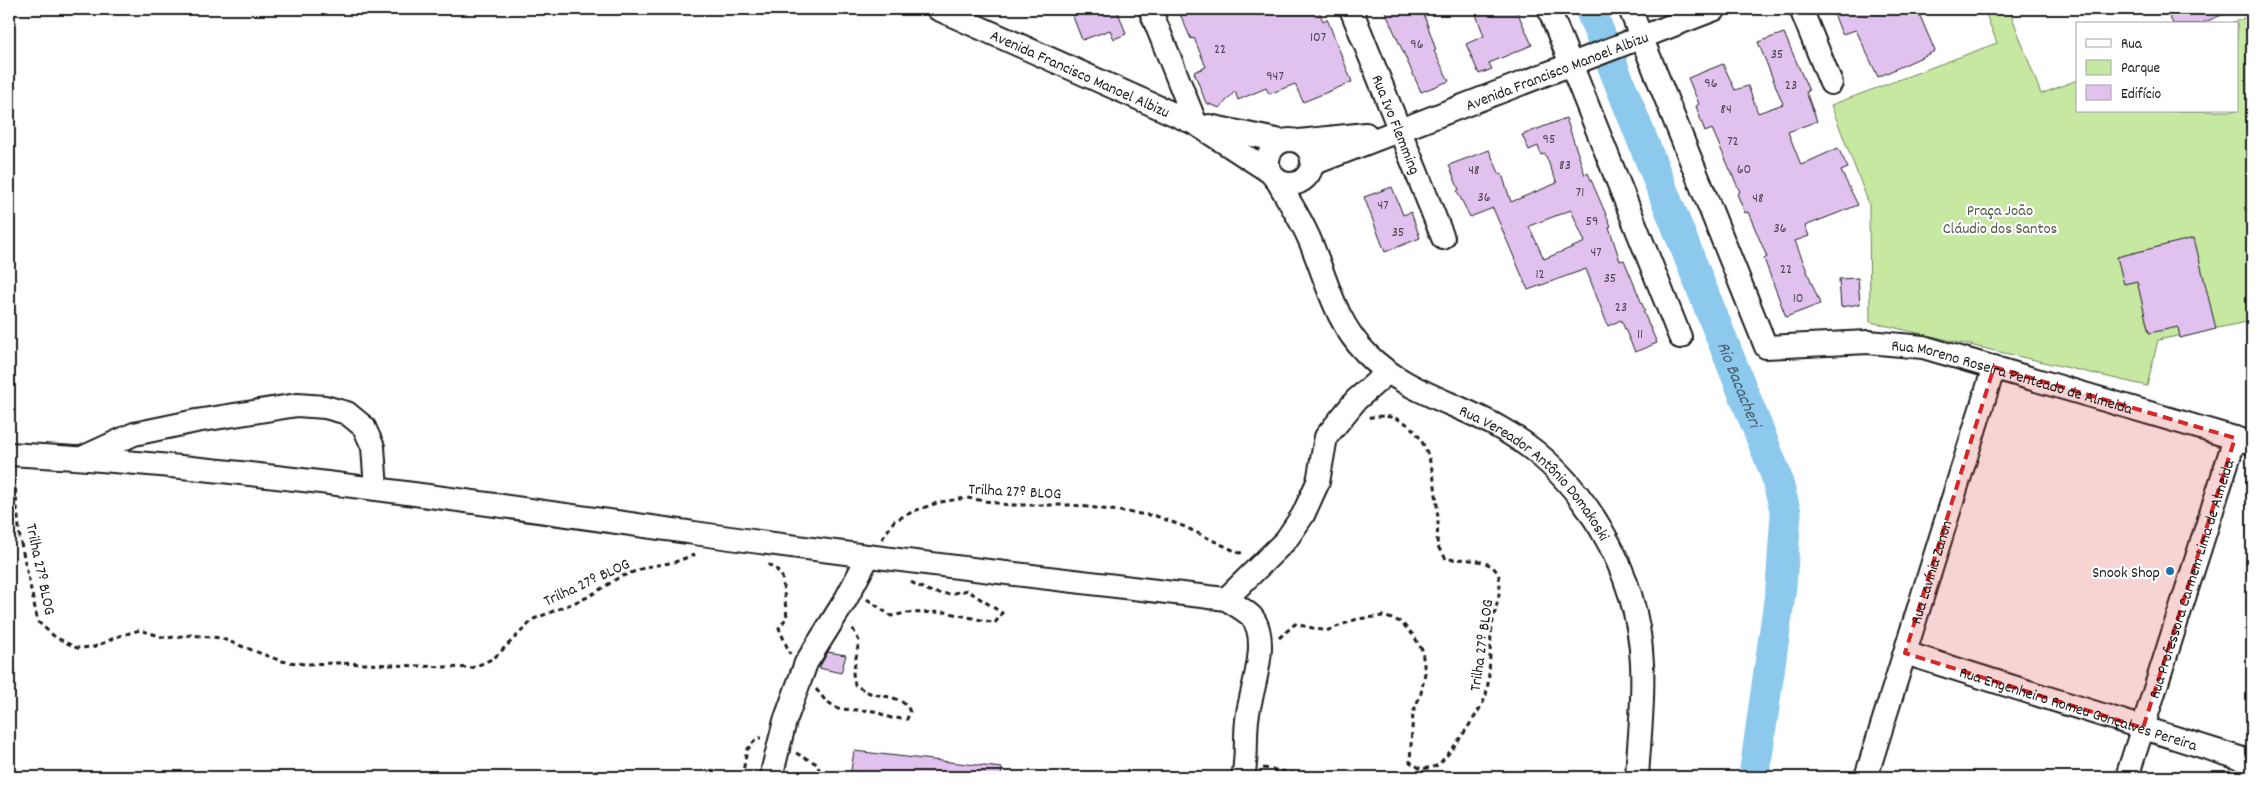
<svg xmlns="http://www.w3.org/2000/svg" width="2261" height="786" font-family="Dekko,sans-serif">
	<rect width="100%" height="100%" fill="#fff"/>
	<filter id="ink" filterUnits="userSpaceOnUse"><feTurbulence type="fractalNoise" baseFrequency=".02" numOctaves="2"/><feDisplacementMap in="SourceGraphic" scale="10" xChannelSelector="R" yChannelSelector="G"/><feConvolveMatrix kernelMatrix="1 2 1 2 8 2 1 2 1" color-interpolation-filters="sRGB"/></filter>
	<g filter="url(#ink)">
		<path fill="#c6e8a1" stroke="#71825e" d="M1984,9H2009L2041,94L2077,80V111H2237V24H2229L2252,15V321L2158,340L2147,386L1870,322L1869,204L1831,105L1997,43Z"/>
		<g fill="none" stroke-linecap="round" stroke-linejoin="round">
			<path stroke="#8dc9ed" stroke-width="31" id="s1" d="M1590,9L1775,472L1786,513L1781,587L1754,777"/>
		</g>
		<path fill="#e1c2ef" stroke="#1c1c1c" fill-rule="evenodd" d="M1070,9H1117L1126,34L1114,39L1110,30L1082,40Z
			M1195,9H1266L1268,14L1271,12L1272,15L1285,9H1318L1323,21L1327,19L1352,82L1303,102L1295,84L1269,94L1266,88L1238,100L1235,91L1220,108L1206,103L1194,72L1206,67L1194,38L1191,39L1180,14Z
			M1384,9H1422L1436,50L1434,51L1449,81L1421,92Z
			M1474,9H1516L1532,45L1489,63L1492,69L1479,74L1466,44L1484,36Z
			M1832,9H1917L1935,51L1878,77L1856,30L1842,34Z
			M2166,9H2236L2200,24H2173Z
			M1784,33L1809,91L1806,92L1817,121L1788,132L1801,165L1838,148L1848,168L1841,171L1858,205L1805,226L1809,236L1795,241L1820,304L1786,317L1764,259L1767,257L1748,212L1745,213L1737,194L1740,192L1712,129L1705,132L1696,106L1699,104L1688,78L1723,64L1735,90L1748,86L1758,113L1783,104L1758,42Z
			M1566,118L1585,175L1588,173L1611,226L1609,227L1620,261L1624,260L1645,311H1643L1657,343L1635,352L1621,320L1608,326L1586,269L1528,290L1493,208L1470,217L1457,191L1459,190L1449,165L1489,150L1500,175L1502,174L1511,202L1557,183L1545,154L1541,155L1538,146L1529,150L1522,135ZM1571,210L1585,242L1544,259L1529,226Z
			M1392,187L1403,215L1411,212L1420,238L1385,252L1364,197Z
			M2194,238L2216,329L2180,338L2178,327L2149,333L2137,281L2124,284L2117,257Z
			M1858,278L1860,304L1841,307L1839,279Z
			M828,652L846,655L841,673L819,668Z
			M854,751L1002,768L1001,777H850Z"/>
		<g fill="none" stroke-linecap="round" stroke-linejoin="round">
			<defs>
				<g id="minor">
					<path id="s2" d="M938,9L1196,124L1270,172"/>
					<path d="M1150,9L1196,124"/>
					<path id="s3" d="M1351,9L1443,238"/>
					<path d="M1549,9L1680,337"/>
					<path id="s4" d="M1630,9L1766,347L1868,342L1923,347L2252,443"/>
					<path d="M1801,9L1831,83"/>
					<path d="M1209,126L1281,141"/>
					<circle cx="1290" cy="162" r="22"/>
					<path d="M1299,141L1366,134"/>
					<path id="s5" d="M1312,164L1715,9"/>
					<path id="s6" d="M1277,180C1287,198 1299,216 1308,236C1326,276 1334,321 1366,353C1401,390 1457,403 1500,428C1583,474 1638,571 1642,664C1644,702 1639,740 1637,777"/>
					<path d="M9,454C238,466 466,501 694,533C871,558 1048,578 1226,599C1234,604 1245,610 1251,616C1271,638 1252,687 1248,713C1244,734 1248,756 1243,777"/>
					<path d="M84,457L134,434L196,421L297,405L325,407L347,413L364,427L373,447L376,489"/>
					<path d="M1226,599L1286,540L1303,515L1318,482L1326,437L1356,400L1388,372"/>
					<path id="s7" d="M1905,653L2252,762"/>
					<path d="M773,777V769L785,721L806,663L846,599L868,557"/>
					<path id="s8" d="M1866,777L1994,367"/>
					<path id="s9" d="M2127,777L2235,438"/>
				</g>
			</defs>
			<use href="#minor" stroke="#1c1c1c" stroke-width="26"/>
			<path stroke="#1c1c1c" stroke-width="3" stroke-dasharray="5 4" stroke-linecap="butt" d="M9,472L15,485L20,539L38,622L55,637L77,648L94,647L119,636L140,630L166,638L191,635L220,638L281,661L305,664L337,663L472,668L494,658L534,619L588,597L618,578L646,567L675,562L696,554
				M882,539L894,521L914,511L940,502L967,498L1009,505H1073L1156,516L1185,527L1239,553L1245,552
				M768,565L774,566L782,577L787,617L779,628L790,654
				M867,599L891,616L906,613L945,612L995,623L1002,613L967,590C942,597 933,594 911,582
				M1279,638L1295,624L1326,631L1357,619L1383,616L1401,622L1414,636L1422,650L1425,673L1421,693L1413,713L1410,762L1421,769C1426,768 1432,768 1436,766C1446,761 1484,706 1486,695C1491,672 1489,649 1492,626C1494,611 1504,587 1498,574C1490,557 1462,560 1446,559C1444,555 1439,550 1438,546C1436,540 1438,530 1438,523C1436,478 1430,404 1366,418
				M816,689L825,700L838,709L874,711L891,718L907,719L910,712C904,696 884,697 870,693C865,691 860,688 855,685L853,674L859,641L851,625
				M796,753L817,764L822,777
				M1263,768L1293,773L1301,777
				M742,777L747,750L757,738H761"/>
			<use href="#minor" stroke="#fff" stroke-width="22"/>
		</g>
	</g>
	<path fill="#d62828" fill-opacity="0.2" stroke="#d62828" stroke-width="4" stroke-dasharray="10 6" stroke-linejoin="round" d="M1994,367L2235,438L2143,728L1905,653Z"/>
	<circle fill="#1f6fb2" stroke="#fff" stroke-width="2" cx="2170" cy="571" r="5"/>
	<g text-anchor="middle" stroke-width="4.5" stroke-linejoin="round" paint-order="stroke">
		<g font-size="14" fill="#4d4651">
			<text x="1318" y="41">107</text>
			<text x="1417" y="48">96</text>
			<text x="1220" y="53">22</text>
			<text x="1777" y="58">35</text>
			<text x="1275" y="80">947</text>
			<text x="1711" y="87">96</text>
			<text x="1791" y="89">23</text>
			<text x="1726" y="113">84</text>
			<text x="1549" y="143">95</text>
			<text x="1733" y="145">72</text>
			<text x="1565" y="169">83</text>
			<text x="1744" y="173">60</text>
			<text x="1474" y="174">48</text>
			<text x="1580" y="196">71</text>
			<text x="1484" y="201">36</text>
			<text x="1758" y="202">48</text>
			<text x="1383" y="209">47</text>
			<text x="1592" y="225">59</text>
			<text x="1780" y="232">36</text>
			<text x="1398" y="236">35</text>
			<text x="1596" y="256">47</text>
			<text x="1786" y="273">22</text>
			<text x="1540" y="278">12</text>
			<text x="1610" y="282">35</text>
			<text x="1798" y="302">10</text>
			<text x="1621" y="311">23</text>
			<text x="1640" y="338">11</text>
		</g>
		<g font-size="16" fill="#1c1c1c" stroke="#fff">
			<text dy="6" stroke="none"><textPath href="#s5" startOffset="262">Avenida Francisco Manoel Albizu</textPath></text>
			<text dy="6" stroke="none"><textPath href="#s2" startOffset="156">Avenida Francisco Manoel Albizu</textPath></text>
			<text dy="6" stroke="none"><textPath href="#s3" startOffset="124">Rua Ivo Flemming</textPath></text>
			<text dy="6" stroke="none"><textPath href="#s4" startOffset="615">Rua Moreno Roseira Penteado de Almeida</textPath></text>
			<text dy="6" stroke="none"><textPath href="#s6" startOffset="406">Rua Vereador Antônio Domakoski</textPath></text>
			<text transform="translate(1015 490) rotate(3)" y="6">Trilha 27º BLOG</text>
			<text transform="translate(42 569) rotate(78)" y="6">Trilha 27º BLOG</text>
			<text dy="6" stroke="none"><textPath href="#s8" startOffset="215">Rua Lavínia Zanon</textPath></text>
			<text dy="6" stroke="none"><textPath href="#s9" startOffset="208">Rua Professora Carmem Lima de Almeida</textPath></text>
			<text transform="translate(586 581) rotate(-25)" y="6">Trilha 27º BLOG</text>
			<text transform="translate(1480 645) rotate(-82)" y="6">Trilha 27º BLOG</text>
			<text dy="6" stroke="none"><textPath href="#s7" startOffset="182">Rua Engenheiro Romeu Gonçalves Pereira</textPath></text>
		</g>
		<g font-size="16" fill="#4f5944" stroke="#fff">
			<text x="2000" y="215">Praça João<tspan x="2000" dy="18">Cláudio dos Santos</tspan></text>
		</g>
		<g font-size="16" fill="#1c1c1c" stroke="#fff" text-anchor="end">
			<text x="2160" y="577">Snook Shop</text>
		</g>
		<g font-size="18" font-style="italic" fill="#496170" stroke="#fff">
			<text dy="6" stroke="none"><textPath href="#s1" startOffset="404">Rio Bacacheri</textPath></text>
		</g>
	</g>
	<rect width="2261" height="786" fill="none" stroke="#fff" stroke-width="30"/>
	<rect x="15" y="15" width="2231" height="756" fill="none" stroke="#1c1c1c" stroke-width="2" filter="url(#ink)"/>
	<rect x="2076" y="22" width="162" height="90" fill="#ffffff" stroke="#a4a4a4"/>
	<rect x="2086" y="39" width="25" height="8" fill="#ffffff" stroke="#a4a4a4"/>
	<text x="2121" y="48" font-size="15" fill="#1c1c1c">Rua</text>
	<rect x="2086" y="60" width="25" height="15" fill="#c6e8a1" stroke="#a4a4a4"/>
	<text x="2121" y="72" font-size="15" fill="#1c1c1c">Parque</text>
	<rect x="2086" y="85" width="25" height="15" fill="#e1c2ef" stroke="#a4a4a4"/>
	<text x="2121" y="98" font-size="15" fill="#1c1c1c">Edifício</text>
</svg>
